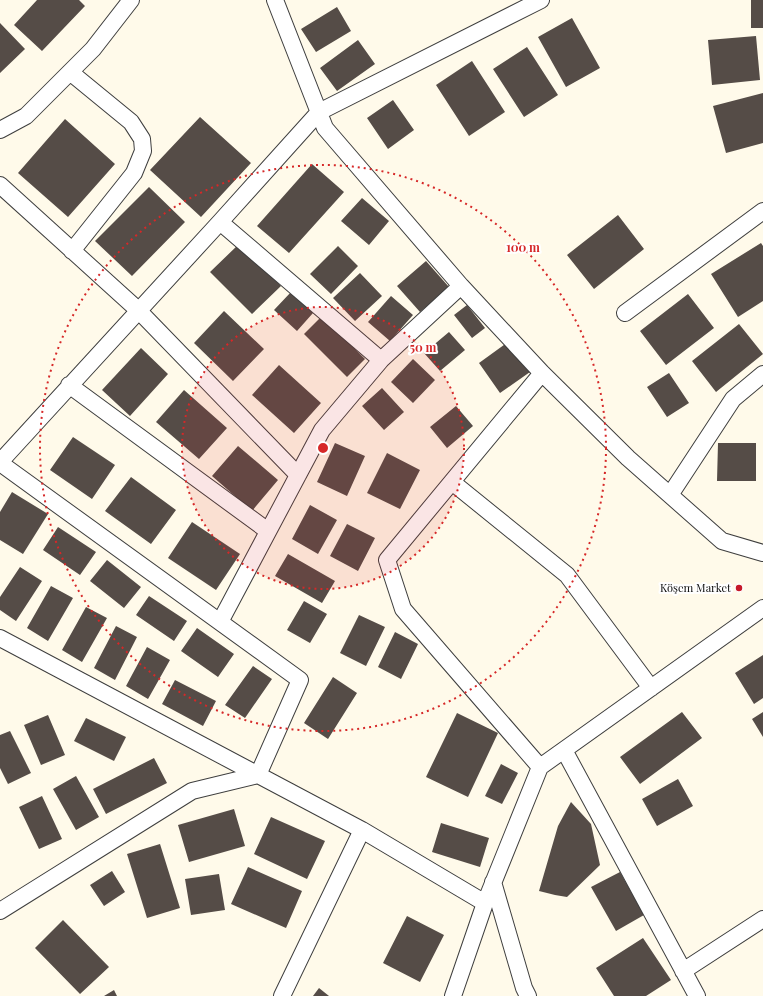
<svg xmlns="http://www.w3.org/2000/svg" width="763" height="996" font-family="'Playfair Display',serif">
	<rect width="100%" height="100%" fill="#fffaea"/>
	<path fill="#554c47" d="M37,0H79L85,6L42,51L14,25Z
		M751,0H763V28H751Z
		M337,7L351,31L316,52L301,29Z
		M572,18L600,68L566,87L538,37Z
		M0,23L25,49L0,73Z
		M756,36L760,80L712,85L708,40Z
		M358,40L375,64L337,91L320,68Z
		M527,47L558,95L524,117L493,69Z
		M472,61L505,112L469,136L436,85Z
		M763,93V143L726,153L713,106Z
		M393,100L414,130L388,149L367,118Z
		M200,117L251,163L201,217L150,170Z
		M65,119L115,164L68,217L18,173Z
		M312,164L344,192L289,253L257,226Z
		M149,187L185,222L132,276L95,241Z
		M362,198L389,221L369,245L341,221Z
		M618,215L644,249L594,289L567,255Z
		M761,243L763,246V301L738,317L711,274Z
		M239,244L281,286L252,314L210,272Z
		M338,246L358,266L331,294L310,274Z
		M426,261L449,287L420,312L397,286Z
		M360,273L382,296L355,321L333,298Z
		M291,292L313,313L297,331L274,310Z
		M688,294L714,328L666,365L640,331Z
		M391,296L413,315L390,341L368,322Z
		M467,305L485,328L472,338L454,315Z
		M224,311L264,349L233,381L194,343Z
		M322,316L365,359L347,377L304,334Z
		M739,324L763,354L716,392L692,361Z
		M449,332L465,350L440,371L424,353Z
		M508,342L530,372L500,393L479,363Z
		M141,348L168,374L130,416L102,390Z
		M413,359L435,380L413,403L391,382Z
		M279,365L321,403L294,433L252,395Z
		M669,373L689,403L667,417L647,387Z
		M382,388L404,412L384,430L362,406Z
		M184,390L227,428L199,459L156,422Z
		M456,406L473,426L447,448L430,427Z
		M73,437L115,465L92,499L50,470Z
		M335,443L365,456L347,496L317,482Z
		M718,443H756V481H717Z
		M238,446L278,480L252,511L212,476Z
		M387,453L420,470L400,509L367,493Z
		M131,477L176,510L151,544L105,511Z
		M12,492L48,514L23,554L0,540V512Z
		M310,505L337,520L318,554L292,539Z
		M192,522L240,554L216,590L168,558Z
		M347,524L375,538L358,571L330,556Z
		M58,527L96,552L80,575L43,550Z
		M288,554L335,581L322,603L275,576Z
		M107,560L141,587L124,608L90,581Z
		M20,567L42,581L16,621L0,610V597Z
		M51,586L73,598L48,641L27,628Z
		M149,596L187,621L174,641L136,615Z
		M304,601L327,614L310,643L287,630Z
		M86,607L107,618L82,662L62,650Z
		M359,615L385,627L366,666L340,653Z
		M116,626L137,637L115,680L94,668Z
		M197,628L234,654L218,677L181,651Z
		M395,632L418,644L401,679L378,667Z
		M147,647L170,660L148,699L126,686Z
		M763,655V698L754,704L735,673Z
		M253,666L272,679L245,718L225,705Z
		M333,677L357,693L328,739L304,723Z
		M175,680L216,701L203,726L162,704Z
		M682,712L702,738L640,784L620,757Z
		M763,712V737L752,719Z
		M457,713L498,733L468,797L426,777Z
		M48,715L65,755L41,765L24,725Z
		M86,718L126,737L114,761L74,741Z
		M10,731L31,773L8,784L0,768V735Z
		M154,758L167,783L106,814L93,789Z
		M501,764L518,773L502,804L485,796Z
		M76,776L99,817L76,830L53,789Z
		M678,779L693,806L657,826L642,799Z
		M42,796L62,839L39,849L19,807Z
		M571,802L591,824L600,865L567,897L555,895L539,891L558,826Z
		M234,809L245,846L189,862L178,825Z
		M271,817L325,841L307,879L254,854Z
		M441,823L489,838L480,867L432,852Z
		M160,844L180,908L147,918L127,854Z
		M248,867L302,891L286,928L231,904Z
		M112,871L125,892L104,906L90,885Z
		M620,872L644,915L616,931L591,887Z
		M219,874L225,910L191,915L185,879Z
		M407,916L444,935L420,982L383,963Z
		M63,920L109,967L80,994L35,948Z
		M643,938L671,980L646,996H614L596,968Z
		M319,988L329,996H313Z
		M114,990L117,996H104Z"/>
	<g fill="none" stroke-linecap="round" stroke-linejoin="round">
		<defs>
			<path id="street" d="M275,0L325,128L461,286L542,373L628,458L722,541L763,553
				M70,72L131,122L142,139L143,151L134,173L72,251
				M0,130L26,116L93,49L131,0
				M0,185L138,310L298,475
				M220,222L381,360
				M625,313L763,211
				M69,385L268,531
				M0,462L220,222L319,112L541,0
				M0,463L300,680L258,775L192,791L0,911
				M452,482L567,575L651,688
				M670,495L733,399L763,374
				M220,622L322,430L381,360L461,286
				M0,638L362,830L485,903
				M564,750L697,996
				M540,767L403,609L387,560L542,373
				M493,882L524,988L528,996
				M683,971L763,919
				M282,996L362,830
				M453,996L485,903L540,767L763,608"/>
		</defs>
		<use href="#street" stroke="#3e3e3e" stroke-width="18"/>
		<use href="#street" stroke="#fff" stroke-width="16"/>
	</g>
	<circle cx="323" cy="448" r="141" fill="#d62828" fill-opacity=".12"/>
	<g fill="none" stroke="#d62828" stroke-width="2" stroke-dasharray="2 4">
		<circle cx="323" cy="448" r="141"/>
		<circle cx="323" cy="448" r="283"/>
	</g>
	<circle fill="#c61829" stroke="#fff" stroke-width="1.5" cx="739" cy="588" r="4"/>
	<g text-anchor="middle" stroke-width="4" stroke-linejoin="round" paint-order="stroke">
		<g font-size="11" fill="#0b0b0b" stroke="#fff" text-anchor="end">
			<text x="731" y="592">Köşem Market</text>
		</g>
	</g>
	<circle cx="323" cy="448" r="6" fill="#d62828" stroke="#fff" stroke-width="2"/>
	<g font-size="12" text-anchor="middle" font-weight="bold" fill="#d62828" stroke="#fff" stroke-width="4" stroke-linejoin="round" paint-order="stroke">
		<text x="523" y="252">100 m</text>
		<text x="423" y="352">50 m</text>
	</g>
</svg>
